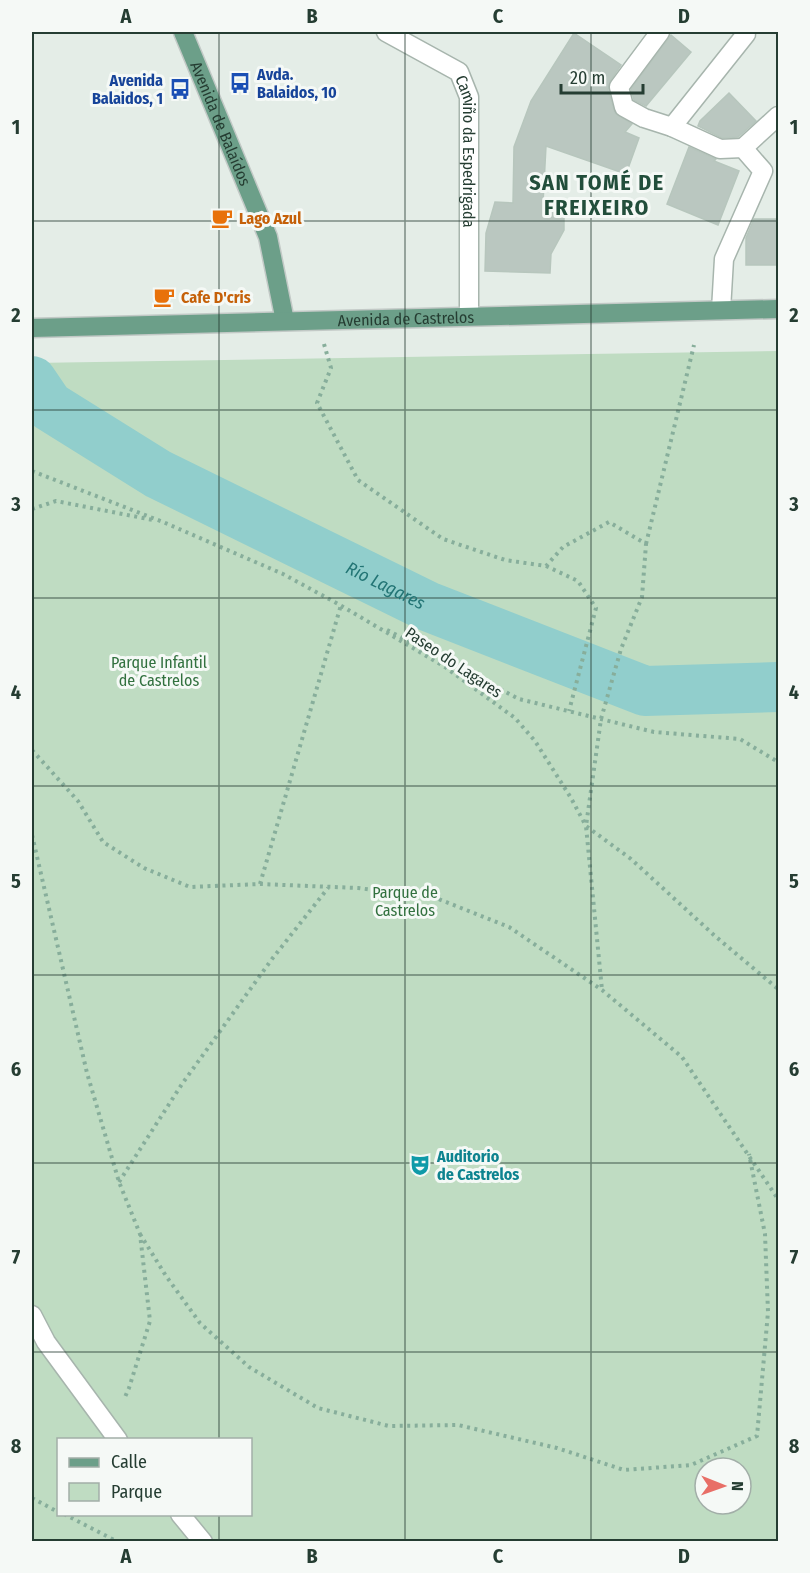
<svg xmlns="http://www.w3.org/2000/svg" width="810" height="1573" font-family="'Fira Sans Condensed',sans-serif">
	<rect width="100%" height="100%" fill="#e4ede7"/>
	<path fill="#bfdcc2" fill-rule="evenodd" d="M778,351V1541H32V363ZM58,1440H250V1514H58ZM705,1468H741V1504H705Z"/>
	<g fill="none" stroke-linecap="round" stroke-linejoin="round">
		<path stroke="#91cecc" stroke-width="50" id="s1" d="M32,381L49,406L158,474L427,606L645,691L778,687"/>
	</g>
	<path fill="#bac7c0" stroke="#b7c6bd" stroke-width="1.5" d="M574,33L621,65L610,81L608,90L615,113L632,124L625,132L639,138L626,174L546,146L543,203L564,204V230L551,254L550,273L485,271L486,233L495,202L513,203L514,147L531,101Z
		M671,35L691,52L646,106L634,100L631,89Z
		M729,93L756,121L738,137L722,138L698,126L700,121Z
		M689,147L716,159L714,161L739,171L718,225L667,204Z
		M754,219H778V265H746V238Z"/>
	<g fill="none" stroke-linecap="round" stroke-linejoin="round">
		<defs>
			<g id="minor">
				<path id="s2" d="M386,32L459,72L469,97V316"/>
				<path d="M660,32L619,87L624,107L644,118L672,127L720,149L743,148L763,171L724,259L721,310"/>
				<path d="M672,127L746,34"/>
				<path d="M743,148L778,116"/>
				<path d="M32,1315L46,1342L118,1440"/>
				<path d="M180,1514L203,1542"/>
			</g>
			<g id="major">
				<path id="s3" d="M183,32L268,237L285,321"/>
				<path id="s4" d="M32,328L778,309"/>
			</g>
		</defs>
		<use href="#minor" stroke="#a7b5ad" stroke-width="21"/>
		<use href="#major" stroke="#c2c9c6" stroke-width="21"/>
		<path stroke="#87ae9b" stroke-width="4" stroke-dasharray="3 4.5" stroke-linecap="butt" d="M324,344L331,368L317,403L358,480L443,539L505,560L546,566L563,547L609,522L646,544L642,597L621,649L601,719L586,826L602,990
			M32,471L163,522L283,574L340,605L445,667L515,718L535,741L571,798L586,826L631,859L715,936L778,989
			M32,509L56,501L153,520
			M646,544L694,345
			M546,566L578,581L596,608L569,711
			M387,630L519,699L654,732L740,739L778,762
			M32,750L78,801L103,842L144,868L190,887L260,884L358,888L436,898L509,927L602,990L682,1057L778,1199
			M32,835L87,1073L119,1182L140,1234L150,1321L129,1388L125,1397
			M260,884L341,605
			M119,1182L182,1084L272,959L328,888
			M140,1234L166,1276L200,1323L249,1367L318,1408L389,1426L458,1425L557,1448L624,1470L691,1465L757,1436L768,1312L765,1234L749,1154
			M32,1498L58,1512
			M64,1514L118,1542"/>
		<use href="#minor" stroke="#fff" stroke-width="18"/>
		<use href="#major" stroke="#6c9f89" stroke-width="18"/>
	</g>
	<path fill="none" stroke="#253d32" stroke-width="1.5" stroke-opacity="0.55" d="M219,32V1440M405,32V1542M591,32V1542M32,221H778M32,410H778M32,598H778M32,786H778M32,975H778M32,1163H778M32,1352H778M219,1514V1542"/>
	<defs>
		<symbol id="bus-bare" viewBox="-9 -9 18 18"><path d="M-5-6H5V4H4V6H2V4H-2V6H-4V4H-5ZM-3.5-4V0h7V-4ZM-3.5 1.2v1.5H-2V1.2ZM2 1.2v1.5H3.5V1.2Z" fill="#1a4fb4" stroke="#f5f9f6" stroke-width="2.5" paint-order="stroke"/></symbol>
		<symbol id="cafe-bare" viewBox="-9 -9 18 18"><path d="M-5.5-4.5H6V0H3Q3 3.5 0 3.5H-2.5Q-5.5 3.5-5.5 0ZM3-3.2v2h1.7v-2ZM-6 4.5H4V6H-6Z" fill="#e8710a" stroke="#f5f9f6" stroke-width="2.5" paint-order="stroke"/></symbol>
		<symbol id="theatre-bare" viewBox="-9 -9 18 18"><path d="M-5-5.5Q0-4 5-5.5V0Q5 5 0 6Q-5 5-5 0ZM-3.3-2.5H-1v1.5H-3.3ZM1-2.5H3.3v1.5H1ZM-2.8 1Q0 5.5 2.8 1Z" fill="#0f9aa8" stroke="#f5f9f6" stroke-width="2.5" paint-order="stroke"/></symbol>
	</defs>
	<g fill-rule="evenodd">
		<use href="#bus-bare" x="225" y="68" width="30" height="30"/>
		<use href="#bus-bare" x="165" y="74" width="30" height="30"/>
		<use href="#cafe-bare" x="207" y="203" width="30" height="30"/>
		<use href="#cafe-bare" x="149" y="282" width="30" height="30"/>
		<use href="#theatre-bare" x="405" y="1150" width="30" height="30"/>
	</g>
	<g text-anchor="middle" stroke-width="6" stroke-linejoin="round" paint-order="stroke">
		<g font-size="16" font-weight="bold" fill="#164399" stroke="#f5f9f6" text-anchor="start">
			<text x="257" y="80">Avda.<tspan x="257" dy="18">Balaidos, 10</tspan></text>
			<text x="163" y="86" text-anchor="end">Avenida<tspan x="163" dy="18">Balaidos, 1</tspan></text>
		</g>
		<g font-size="16" fill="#253d32" stroke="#f5f9f6">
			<text dy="6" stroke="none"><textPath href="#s3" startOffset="99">Avenida de Balaídos</textPath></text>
			<text dy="6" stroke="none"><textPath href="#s2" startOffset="164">Camiño da Espedrigada</textPath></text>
			<text dy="6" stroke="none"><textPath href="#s4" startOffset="374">Avenida de Castrelos</textPath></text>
			<text transform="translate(454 662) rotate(34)" y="6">Paseo do Lagares</text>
		</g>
		<g font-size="16" font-weight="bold" fill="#c56008" stroke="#f5f9f6" text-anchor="start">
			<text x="239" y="224">Lago Azul</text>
			<text x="181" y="303">Cafe D'cris</text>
		</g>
		<g font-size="16" fill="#32713f" stroke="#f5f9f6">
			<text x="159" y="668">Parque Infantil<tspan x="159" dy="18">de Castrelos</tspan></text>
			<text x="405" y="898">Parque de<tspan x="405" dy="18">Castrelos</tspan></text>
		</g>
		<g font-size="16" font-weight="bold" fill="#0d838f" stroke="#f5f9f6" text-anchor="start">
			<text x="437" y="1162">Auditorio<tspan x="437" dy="18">de Castrelos</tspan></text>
		</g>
		<g font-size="18" font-style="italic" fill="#237575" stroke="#f5f9f6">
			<text dy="6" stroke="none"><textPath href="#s1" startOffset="412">Río Lagares</textPath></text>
		</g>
		<g font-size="22" font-weight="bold" letter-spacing="1.5" fill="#224e3b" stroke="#f5f9f6">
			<text x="597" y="190">SAN TOMÉ DE<tspan x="597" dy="25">FREIXEIRO</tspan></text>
		</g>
	</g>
	<rect width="810" height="1573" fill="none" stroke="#f5f9f6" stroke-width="66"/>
	<rect x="57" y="1438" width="195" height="78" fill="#f5f9f6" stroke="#a2aea8" stroke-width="1.5"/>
	<rect x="69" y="1458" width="30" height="9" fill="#6c9f89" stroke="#a2aea8" stroke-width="1.5"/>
	<text x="111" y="1468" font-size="18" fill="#253d32">Calle</text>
	<rect x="69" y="1483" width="30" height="18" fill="#bfdcc2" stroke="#a2aea8" stroke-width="1.5"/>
	<text x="111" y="1498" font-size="18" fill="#253d32">Parque</text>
	<g transform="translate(723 1486) rotate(91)"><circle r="28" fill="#f5f9f6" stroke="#a2aea8" stroke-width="1.5"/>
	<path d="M0-4.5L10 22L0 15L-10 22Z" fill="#e86f67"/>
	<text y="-9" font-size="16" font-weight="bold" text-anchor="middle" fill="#253d32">N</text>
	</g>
	<path d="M561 84v9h82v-9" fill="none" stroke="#253d32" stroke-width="3"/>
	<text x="570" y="84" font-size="18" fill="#253d32" stroke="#f5f9f6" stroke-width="4.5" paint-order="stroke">20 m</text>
	<rect x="33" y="33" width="744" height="1507" fill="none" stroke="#253d32" stroke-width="2"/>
	<g font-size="20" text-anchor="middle" font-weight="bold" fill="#253d32">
		<text x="126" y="23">A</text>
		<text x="312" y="23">B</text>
		<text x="498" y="23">C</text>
		<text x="684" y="23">D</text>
		<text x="16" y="134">1</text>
		<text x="794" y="134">1</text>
		<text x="16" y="322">2</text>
		<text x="794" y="322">2</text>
		<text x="16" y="511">3</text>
		<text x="794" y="511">3</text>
		<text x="16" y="699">4</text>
		<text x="794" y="699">4</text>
		<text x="16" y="888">5</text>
		<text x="794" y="888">5</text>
		<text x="16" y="1076">6</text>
		<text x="794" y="1076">6</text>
		<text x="16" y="1264">7</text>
		<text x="794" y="1264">7</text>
		<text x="16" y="1453">8</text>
		<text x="794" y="1453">8</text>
		<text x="126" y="1563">A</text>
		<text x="312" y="1563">B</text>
		<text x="498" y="1563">C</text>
		<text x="684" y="1563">D</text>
	</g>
</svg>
